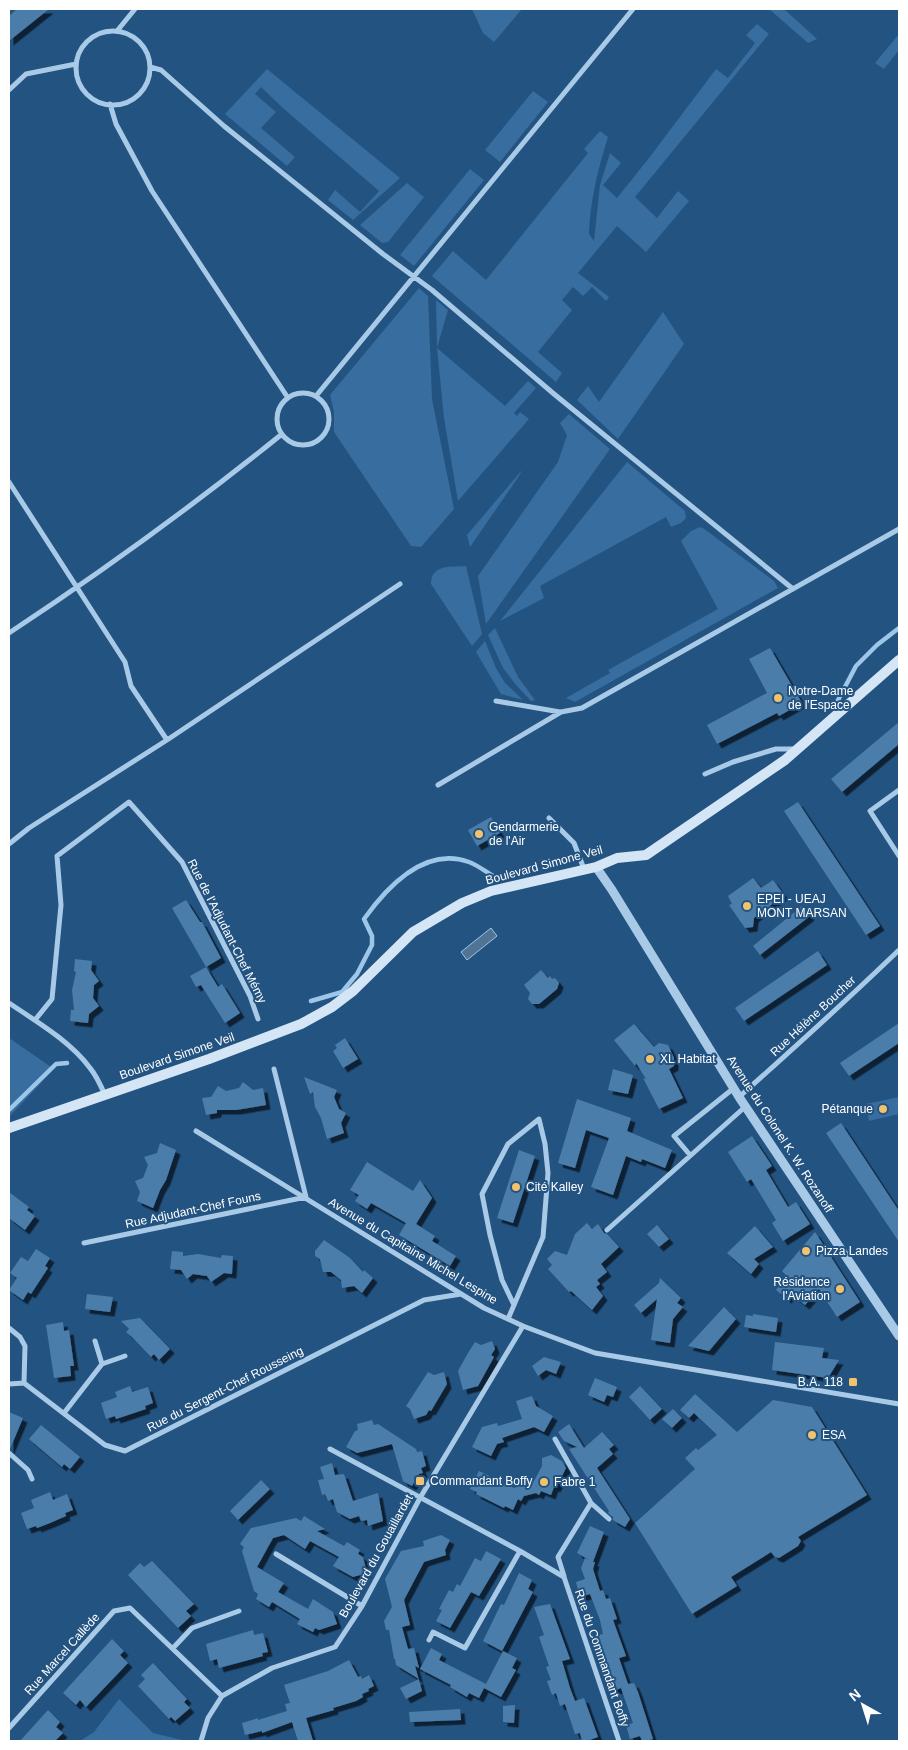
<svg xmlns="http://www.w3.org/2000/svg" width="908" height="1750" font-family="Helvetica,sans-serif">
	<defs>
		<filter id="shadow"><feDropShadow dx="4.5" dy="4.5" stdDeviation="0" flood-color="#0009"/></filter>
	</defs>
	<rect width="100%" height="100%" fill="#235381"/>
	<path fill="#376d9f" d="M472,9H522L494,42L483,33Z
		M769,9H784L817,39L808,43Z
		M757,24L769,34L635,197L657,218L678,191L689,201L646,252L617,226L578,273L609,297L606,301L592,287L583,296L573,287L562,300L572,310L538,352L562,373L556,382L432,276L453,251L486,280L588,153L584,149L600,131L608,137C598,169 590,201 589,234L594,241L600,185L610,153L621,163L603,185L617,198L649,158L716,69L728,78L755,43L746,35Z
		M899,34V50L884,69L875,63Z
		M267,69L400,178L353,220L328,200L335,190L360,212L379,191L284,109L261,87L255,94L276,112L261,128L295,157L287,166L225,114Z
		M533,91L548,102L500,162L485,150Z
		M470,169L484,180L414,266L400,255Z
		M407,183L424,197L388,242L382,243L360,225Z
		M419,288L428,296L432,399L454,509L421,547L411,546L334,432V412L330,395Z
		M436,300L448,310L437,348L505,406L528,381L536,388L514,413L517,416L520,412L529,419L458,501L444,418L437,348Z
		M663,312L684,344L618,439L577,400L588,386L599,402Z
		M569,414L610,449L486,624L478,576L558,462L567,435L560,423Z
		M627,462L685,511L686,518L681,523L671,527L666,517L540,586L544,598L500,621Z
		M522,470L519,476L470,547L467,535Z
		M700,527L703,528L774,581L778,588L575,702L566,698L610,673L608,670L718,609L681,541L691,531Z
		M466,566L482,634L472,646L431,584C431,564 451,567 466,566Z
		M495,628L518,677L535,700L531,701L516,685L503,668L488,635Z
		M485,641L496,668L505,683L523,700L501,694L476,652Z
		M9,1038L54,1069L9,1117Z
		M899,1097V1114L869,1121L866,1104Z
		M119,1699L153,1733L186,1741H80L94,1732Z"/>
	<path fill="#517495" stroke="#9dc6e8" d="M491,928L497,936L467,960L461,952Z"/>
	<g fill="none" stroke-linecap="round" stroke-linejoin="round">
		<path stroke="#9dc6e8" stroke-width="4.5" d="M822,708L836,704L856,666L877,645L899,628
			M311,1001L342,992L357,974L372,945V936L364,919C387,887 425,846 469,862C477,865 485,871 493,876
			M9,1110L56,1064L67,1063"/>
	</g>
	<path fill="#4b7daa" filter="url(#shadow)" d="M17,9H49L9,41V16Z
		M770,648L802,703L779,716L777,713L717,744L707,725L767,693L749,659Z
		M899,722V744L842,792L831,779Z
		M798,802L880,926L866,935L784,811Z
		M491,817L500,833L477,846L468,830Z
		M753,878L761,888L773,880L784,895L754,918L753,927L745,928L729,905L732,904L728,896Z
		M186,900L200,922H202L221,958L206,967L172,908Z
		M802,906L810,916L760,955L753,946Z
		M818,951L827,965L744,1021L735,1008Z
		M75,959L92,961L91,970L99,981L94,985L93,998L99,1006L89,1014L88,1023L70,1021L71,1010H74L72,990L76,972L74,971Z
		M206,967L218,987L222,984L240,1013L225,1023L201,985L196,987L190,976Z
		M541,970L548,978L550,976L552,979L555,978L559,983L557,989L539,1004H532L528,999L530,993L524,985Z
		M899,1023V1043L849,1076L840,1063Z
		M634,1024L654,1047L659,1043L668,1045L674,1058V1066L669,1069L683,1098L659,1109L643,1078L646,1079L636,1063L635,1066L614,1040Z
		M345,1038L358,1059L343,1068L333,1051L337,1048L335,1045Z
		M613,1069L633,1075L628,1094L608,1090Z
		M304,1077L337,1090L334,1097L339,1109L346,1113L341,1123L344,1133L327,1139L321,1118L315,1107L313,1092L310,1094Z
		M243,1082L253,1090L263,1088L266,1105L236,1110H217V1113L206,1115L202,1098L211,1097L218,1086L226,1091L239,1088Z
		M577,1099L631,1118L627,1131L672,1150L665,1168L642,1159L641,1162L626,1156L613,1195L591,1187L609,1138L586,1130L575,1168L558,1163Z
		M841,1123L899,1211V1242L826,1133Z
		M752,1136L772,1166L766,1170L788,1207L796,1202L810,1224L783,1241L772,1223L776,1220L751,1179L747,1182L728,1152Z
		M160,1143L176,1150L166,1180L160,1190L153,1208L137,1201L140,1192L135,1181L143,1178L148,1165L144,1157L157,1153Z
		M519,1150L535,1156L513,1223L497,1218Z
		M367,1162L413,1191L420,1180L432,1198L416,1224L435,1236L432,1241L456,1256L450,1266L399,1235L406,1223L371,1203L367,1209L355,1201L359,1195L350,1190Z
		M9,1192L29,1207L27,1210L35,1216L25,1230L9,1218Z
		M587,1223L592,1229L598,1224L604,1233L607,1234L619,1247L601,1264L607,1272L597,1280L600,1284L596,1287L603,1296L592,1310L571,1291L569,1292L548,1269L552,1265L547,1259L555,1251L567,1255L575,1234Z
		M657,1225L669,1239L659,1247L647,1234Z
		M755,1226L773,1247L754,1259L759,1264L751,1274L727,1253Z
		M815,1232L860,1302L837,1317L819,1289L805,1305L791,1294L787,1299L776,1290L787,1276L782,1271Z
		M324,1240L350,1258L363,1272L364,1270L373,1278L362,1293L354,1286L342,1288L341,1280L331,1272H323L320,1259L315,1256V1251Z
		M36,1249L50,1258L45,1266L48,1268L31,1294L28,1292L23,1300L9,1290L17,1278L10,1273L21,1257L28,1261Z
		M172,1251L183,1252V1256L198,1254L221,1258L222,1255L233,1256L232,1274L224,1273L211,1282L207,1276L193,1274L187,1279L181,1270L170,1269Z
		M660,1278L681,1298L677,1303L683,1307L673,1319L670,1343L651,1340L657,1299L641,1313L634,1305L659,1283Z
		M87,1294L113,1297L110,1312L85,1309Z
		M724,1307L736,1319L709,1351L688,1346Z
		M753,1314L778,1318L776,1332L744,1327L746,1315L753,1316Z
		M140,1318L170,1349L159,1360L154,1354L151,1357L132,1337L126,1332L129,1329L121,1321Z
		M63,1322L64,1331L69,1330L74,1366H70L71,1376L54,1378L46,1325Z
		M492,1341L495,1349L491,1355L494,1357L478,1386L463,1390L458,1371L468,1353L475,1342L481,1345Z
		M775,1342L824,1348L822,1358L839,1360L828,1378L772,1370Z
		M544,1357L561,1362L556,1374L546,1370L538,1376L532,1366Z
		M428,1372L434,1375L444,1372L447,1384L431,1411L429,1410L426,1415L414,1419L410,1409L406,1406Z
		M595,1378L617,1387L613,1397L607,1395L604,1402L588,1395Z
		M130,1386L132,1392L148,1387L153,1403L145,1406L146,1409L116,1419L115,1416L106,1419L101,1403L117,1397L115,1392Z
		M640,1386L662,1409L650,1420L629,1397Z
		M695,1394L737,1432L773,1400L812,1407L867,1495L798,1537L801,1541L798,1546L779,1558L775,1557L771,1552L731,1577L737,1586L692,1614L635,1523L695,1469L685,1458L696,1448L698,1450L717,1435L694,1413L689,1418L680,1410Z
		M532,1396L536,1406L553,1416L544,1432L534,1427L502,1438L504,1442L497,1444L491,1456L472,1447L482,1427L497,1423L498,1426L522,1419L516,1401Z
		M673,1409L682,1418L672,1428L662,1419Z
		M9,1412L23,1418L10,1449H9Z
		M372,1420L374,1425L378,1424L416,1449L417,1452L422,1451L426,1466L421,1468L423,1473L419,1474L412,1486L403,1481L392,1444L357,1453L346,1447L355,1431L358,1430L357,1424Z
		M569,1424L584,1448L602,1432L614,1445L609,1449L613,1454L597,1468L630,1519L625,1527L613,1520V1517L608,1513L609,1511L569,1449L577,1447L564,1441L558,1432Z
		M41,1425L80,1457L70,1469L64,1464L62,1467L29,1439Z
		M551,1455L562,1461L566,1468L556,1488L554,1487L551,1495L541,1491L539,1495L536,1493L524,1496L521,1501L518,1499L513,1510L505,1506L504,1508L476,1494L477,1492L470,1489L479,1471L514,1488L534,1481L542,1466V1458Z
		M332,1463L335,1475L344,1474L353,1501L378,1493L383,1521L368,1526L367,1520L361,1521L359,1516L350,1519L337,1512L333,1499L328,1501L325,1494L322,1495L318,1480L324,1479L320,1467Z
		M261,1480L270,1489L238,1520L230,1511Z
		M50,1492L53,1500L67,1494L73,1510L65,1513L66,1516L50,1523L37,1528L36,1526L27,1529L21,1513L34,1508L31,1500Z
		M304,1516L325,1529L317,1531L344,1546L347,1542L360,1550L358,1554L363,1557L367,1573L353,1577L333,1566L339,1557L310,1541L305,1549L284,1535L273,1538L257,1567L284,1583L278,1592L308,1609L313,1599L333,1612L337,1624L319,1630L315,1628L313,1632L297,1624L300,1619L272,1602L269,1607L256,1599L258,1594L254,1591L242,1551L244,1547L240,1544L251,1528L296,1518L301,1521Z
		M590,1526L604,1532L593,1562H595L593,1569L600,1591L603,1590L606,1599L610,1598L617,1619L613,1620L626,1656L619,1658L628,1684L634,1683L638,1692L653,1739L646,1741H642L640,1736L630,1739L626,1725L633,1723L621,1688L613,1691L594,1636L603,1634L600,1620L590,1594L580,1597L576,1582L585,1579L581,1568L585,1558L591,1561L577,1553Z
		M441,1535L450,1540L445,1550L446,1555L424,1562L404,1600L410,1625L402,1627L408,1649L414,1648L419,1668L415,1666L422,1691L406,1699L400,1688L419,1679L396,1665L395,1659H394L389,1630H386L384,1621L392,1607L385,1579L401,1551L424,1546L423,1541Z
		M486,1551L501,1559L479,1596L471,1592L450,1628L436,1621L442,1610L439,1609L449,1590L453,1592L457,1584L460,1586L475,1558L481,1561Z
		M152,1561L194,1604L186,1611L191,1616L178,1628L128,1575L140,1563L144,1567Z
		M519,1573L532,1580L528,1589L533,1592L502,1651L483,1641L501,1604L504,1605Z
		M550,1604L570,1659L562,1661L570,1688L575,1701L584,1698L598,1737L587,1741H582L580,1733L575,1734L565,1704L560,1706L556,1693L552,1695L547,1681L551,1680L546,1667L549,1666L539,1637L544,1635L534,1607Z
		M253,1630L254,1635L263,1633L268,1652L262,1653L263,1656L219,1668L217,1659L210,1661L206,1644Z
		M112,1639L124,1651L120,1655L128,1663L86,1707L80,1700L76,1705L63,1693Z
		M431,1648L442,1654L439,1660L486,1684L503,1651L517,1658L512,1668L516,1670L501,1697L484,1688L479,1698L469,1693L467,1697L450,1687L451,1685L420,1669Z
		M349,1660L358,1677L361,1676L362,1679L369,1675L374,1686L368,1689L369,1691L362,1694L363,1697L356,1701L333,1708L334,1710L306,1718L313,1741H298L292,1722L262,1733V1731L245,1735L242,1723L258,1718V1720L287,1711L285,1704L290,1703L284,1685L328,1671Z
		M153,1663L187,1699L184,1702L190,1708L175,1721L171,1717L169,1719L138,1686L145,1679L141,1675Z
		M515,1705L514,1723L503,1722V1706Z
		M460,1709L461,1720L410,1722L409,1712Z
		M48,1710L60,1722L56,1727L63,1733L55,1741H20Z"/>
	<g fill="none" stroke-linecap="round" stroke-linejoin="round">
		<path stroke="#a9cae7" stroke-width="5" d="M117,31L135,9
			M76 68a37 37 0 1 1 74 0a37 37 0 1 1-74 0Z
			M150,67L161,70L224,126L383,254L432,290L554,394L793,589
			M9,90L26,74L76,64
			M110,104L116,124L152,191L288,398
			M277 419a26 26 0 1 1 52 0a26 26 0 1 1-52 0Z
			M316,396L633,9
			M9,482L125,662L131,686L167,740
			M9,633C103,571 194,505 282,434
			M496,701L560,712
			M705,774L733,762L776,749H795
			M438,785L561,712L582,708L899,529
			M899,790L870,811L899,856
			M549,818L574,843L584,869
			M9,844L29,828L167,740L400,584
			M9,1003C37,1022 70,1041 90,1068C96,1075 101,1086 105,1095
			M35,1020L52,999L61,905L57,856L129,802L182,862L250,996L258,1019
			M739,1097C793,1049 847,1000 899,950
			M196,1131L484,1308L523,1326L595,1353L899,1404
			M690,1155L674,1136L734,1088
			M607,1230L746,1106
			M84,1243L306,1197L274,1069
			M508,1319L543,1237L548,1173L545,1144L539,1119L508,1144L482,1194L490,1235L502,1280L514,1305
			M9,1328L20,1337L25,1346L24,1383
			M102,1364L125,1356
			M9,1384L24,1383L105,1445L125,1451L424,1300L461,1294
			M64,1413L102,1364L95,1341
			M555,1439L591,1503
			M330,1449L520,1551L564,1577L619,1741
			M9,1453L28,1470L32,1479
			M276,1554L362,1606
			M564,1576L558,1557L591,1503L609,1519
			M429,1640L433,1632L465,1648L520,1551
			M173,1648L192,1628L239,1611
			M9,1728L114,1611L130,1608L222,1696
			M201,1741L208,1718L222,1696L272,1668L335,1647L362,1606L420,1498L523,1326"/>
		<path stroke="#a9cae7" stroke-width="9" d="M596,867L612,890L739,1097L899,1336"/>
		<path stroke="#d4e5f6" stroke-width="10" d="M9,1128L209,1059L301,1024L332,1007L353,991L413,932L462,903L491,891L596,867L617,858L646,855L785,760L899,660"/>
	</g>
	<g fill="#f3c26c" stroke="#235381" stroke-width="2">
		<circle cx="778" cy="698" r="5"/>
		<circle cx="479" cy="834" r="5"/>
		<circle cx="747" cy="906" r="5"/>
		<circle cx="650" cy="1059" r="5"/>
		<circle cx="883" cy="1109" r="5"/>
		<circle cx="516" cy="1187" r="5"/>
		<circle cx="806" cy="1251" r="5"/>
		<circle cx="840" cy="1289" r="5"/>
		<rect x="848" y="1377" width="10" height="10" rx="2.5"/>
		<circle cx="812" cy="1435" r="5"/>
		<rect x="415" y="1476" width="10" height="10" rx="2.5"/>
		<circle cx="544" cy="1482" r="5"/>
	</g>
	<g text-anchor="middle" stroke-width="4" stroke-linejoin="round" paint-order="stroke">
		<g font-size="12" fill="#fff" stroke="#235381" text-anchor="start">
			<text x="788" y="695">Notre-Dame<tspan x="788" dy="14">de l'Espace</tspan></text>
			<text x="489" y="831">Gendarmerie<tspan x="489" dy="14">de l'Air</tspan></text>
			<text x="757" y="903">EPEI - UEAJ<tspan x="757" dy="14">MONT MARSAN</tspan></text>
			<text x="660" y="1063">XL Habitat</text>
			<text x="873" y="1113" text-anchor="end">Pétanque</text>
			<text x="526" y="1191">Cité Kalley</text>
			<text x="816" y="1255">Pizza Landes</text>
			<text x="830" y="1286" text-anchor="end">Résidence<tspan x="830" dy="14">l'Aviation</tspan></text>
			<text x="843" y="1386" text-anchor="end">B.A. 118</text>
			<text x="822" y="1439">ESA</text>
			<text x="430" y="1485">Commandant Boffy</text>
			<text x="554" y="1486">Fabre 1</text>
		</g>
		<g font-size="12" fill="#fff" stroke="#235381">
			<text transform="translate(544 865) rotate(-15)" y="4">Boulevard Simone Veil</text>
			<text transform="translate(227 931) rotate(63)" y="4">Rue de l'Adjudant-Chef Mémy</text>
			<text transform="translate(813 1016) rotate(-43)" y="4">Rue Hélène Boucher</text>
			<text transform="translate(177 1056) rotate(-19)" y="4">Boulevard Simone Veil</text>
			<text transform="translate(780 1134) rotate(57)" y="4">Avenue du Colonel K. W. Rozanoff</text>
			<text transform="translate(193 1210) rotate(-12)" y="4">Rue Adjudant-Chef Founs</text>
			<text transform="translate(413 1251) rotate(31)" y="4">Avenue du Capitaine Michel Lespine</text>
			<text transform="translate(225 1389) rotate(-27)" y="4">Rue du Sergent-Chef Rousseing</text>
			<text transform="translate(376 1556) rotate(-61)" y="4">Boulevard du Gouaillardet</text>
			<text transform="translate(62 1654) rotate(-48)" y="4">Rue Marcel Callède</text>
			<text transform="translate(602 1658) rotate(71)" y="4">Rue du Commandant Boffy</text>
		</g>
	</g>
	<rect width="908" height="1750" fill="none" stroke="#ffffff" stroke-width="20"/>
	<g transform="translate(863 1705) rotate(321)" stroke="#235381" stroke-width="4" paint-order="stroke">
	<path d="M0-4L9 19L0 12L-9 19Z" fill="#ffffff"/>
	<text y="-8" font-size="14" font-weight="bold" text-anchor="middle" fill="#ffffff">N</text>
	</g>
</svg>
